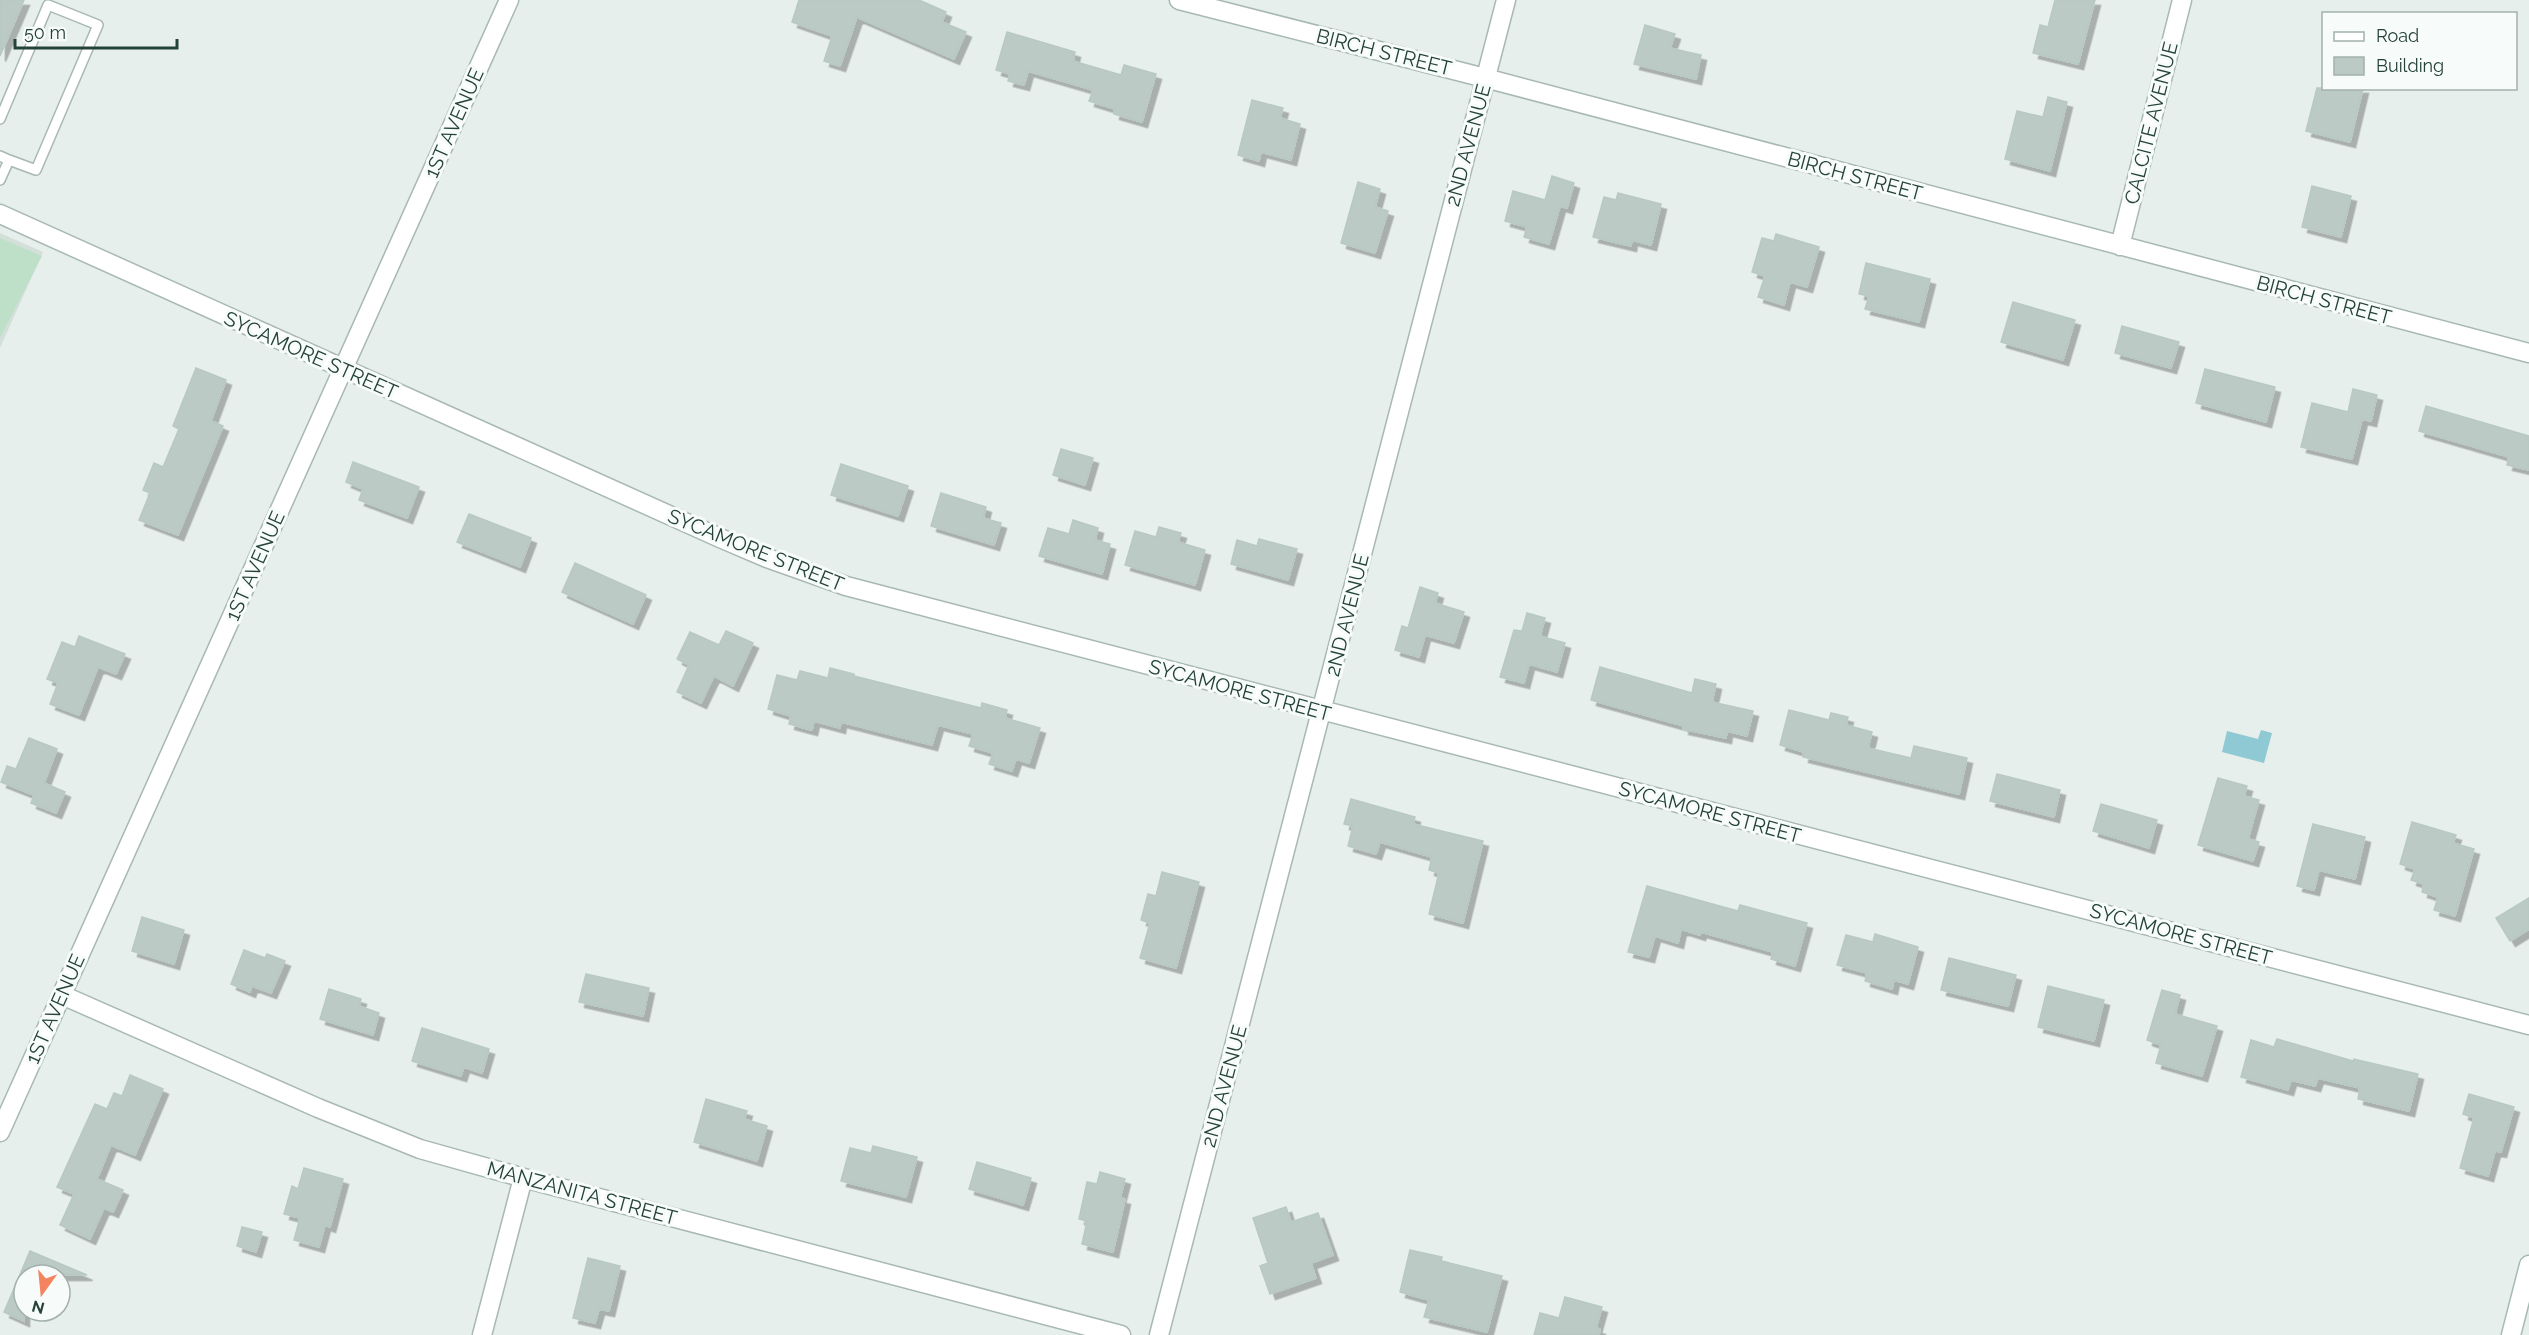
<svg xmlns="http://www.w3.org/2000/svg" width="2529" height="1335" font-family="Raleway,sans-serif">
	<defs>
		<filter id="shadow"><feDropShadow dx="5.5" dy="5.5" stdDeviation="0" flood-color="#0004"/></filter>
	</defs>
	<rect width="100%" height="100%" fill="#e6efeb"/>
	<path fill="#d4dfda" d="M0,233L43,252L0,348Z"/>
	<path fill="#bfe0c8" d="M0,238L42,256L0,338Z"/>
	<path fill="#8ec9d4" d="M2261,730L2272,733L2264,763L2222,752L2227,731L2258,739Z"/>
	<path fill="#bbcac4" stroke="#b8c9c2" stroke-width="1.5" filter="url(#shadow)" d="M0,0H24L0,56Z
		M799,0H919L946,12L942,22L966,32L954,59L857,17L840,66L824,61L832,36L792,22Z
		M2055,0H2095L2078,64L2033,53L2040,25L2048,27Z
		M1645,25L1675,34L1670,48L1701,55L1696,79L1634,64Z
		M1007,32L1075,52L1073,61L1121,75L1124,65L1156,74L1142,122L1114,114L1115,109L1089,101L1093,90L1028,71L1024,85L1008,81L1010,74L996,70Z
		M2317,88H2363L2350,142L2306,131Z
		M2048,97L2067,102L2050,171L2005,159L2017,111L2043,117Z
		M1252,100L1283,108L1280,118L1300,124L1291,160L1261,152L1259,161L1238,155Z
		M1552,176L1574,183L1567,208L1560,206L1549,244L1524,237L1527,227L1505,221L1513,191L1545,200Z
		M1358,182L1380,189L1375,207L1388,211L1375,253L1341,243Z
		M2312,186L2351,196L2341,237L2302,227Z
		M1618,193L1661,204L1651,245L1632,240L1631,246L1593,237L1604,197L1616,200Z
		M1776,234L1819,247L1807,287L1790,282L1784,305L1758,297L1765,276L1752,272L1762,238L1774,241Z
		M1866,263L1930,279L1919,322L1865,309L1869,296L1859,294Z
		M2013,302L2075,320L2063,360L2001,342Z
		M2122,326L2179,342L2171,368L2115,353Z
		M196,368L226,380L211,421L223,426L178,535L139,520L150,493L143,490L154,463L163,467L179,429L173,426Z
		M2205,369L2275,387L2266,422L2196,403Z
		M2353,389L2377,395L2371,421L2362,419L2352,459L2301,447L2312,403L2348,412Z
		M2426,406L2529,436V470L2507,465L2509,457L2419,431Z
		M1061,449L1093,458L1085,485L1053,475Z
		M353,462L419,487L407,518L359,500L363,489L346,482Z
		M841,464L908,486L898,516L831,495Z
		M941,493L986,507L983,518L1001,523L994,545L931,526Z
		M469,514L531,538L520,567L457,542Z
		M1073,520L1098,528L1095,540L1110,544L1102,574L1039,556L1048,528L1069,534Z
		M1159,527L1181,533L1178,542L1205,550L1195,585L1125,565L1135,531L1156,537Z
		M1259,539L1297,549L1288,580L1231,564L1237,540L1257,546Z
		M575,563L646,595L633,624L562,592Z
		M1420,587L1438,593L1435,603L1464,612L1454,643L1425,635L1419,657L1395,650L1402,626L1408,628Z
		M1527,613L1545,618L1540,636L1565,643L1557,672L1529,664L1524,683L1500,677L1514,630L1522,631Z
		M726,631L753,643L733,686L714,676L701,703L677,692L689,665L677,659L690,632L719,645Z
		M79,636L125,654L116,674L98,667L79,715L50,704L58,683L47,679L62,642L75,647Z
		M1600,667L1692,693L1695,679L1716,684L1712,702L1753,711L1747,736L1727,731L1726,738L1683,729L1684,726L1591,700Z
		M830,668L854,674V676L981,708L982,703L1007,710L1005,718L1040,728L1029,763L1016,759L1012,771L989,764L993,753L969,746L973,734L938,725L932,745L841,722L840,728L814,721L812,730L789,724L791,716L768,709L777,675L797,680L800,671L828,678Z
		M1789,710L1829,720L1831,713L1848,717L1846,725L1872,732L1868,748L1911,758L1914,746L1967,758L1959,794L1803,757L1804,752L1780,745Z
		M29,738L57,749L44,783L65,792L56,813L31,803L34,795L1,782L7,766L16,769Z
		M1997,774L2060,790L2054,817L1990,801Z
		M2218,778L2247,786L2244,796L2259,800L2248,839L2259,842L2253,861L2198,845Z
		M1351,799L1415,817L1413,824L1483,841L1463,923L1429,914L1439,873L1429,870L1432,857L1380,842L1376,854L1348,846L1353,826L1344,824Z
		M2101,804L2157,820L2149,848L2093,831Z
		M2412,822L2456,835L2453,843L2474,849L2455,916L2434,910L2438,897L2422,892L2424,884L2411,880L2415,869L2400,864Z
		M2313,824L2365,837L2355,879L2319,870L2314,890L2297,886Z
		M1162,872L1199,882L1176,968L1140,958L1150,923L1141,920L1148,894L1156,896Z
		M1647,886L1738,911L1740,905L1807,923L1795,966L1771,959L1773,952L1701,932L1700,935L1681,929L1678,943L1655,936L1649,957L1628,952Z
		M2529,898V929L2510,941L2496,918Z
		M142,917L184,930L174,964L132,951Z
		M1875,934L1918,947L1908,984L1894,980L1892,989L1865,981L1867,973L1837,965L1846,935L1873,942Z
		M244,950L265,958L267,954L285,961L271,993L252,986L250,992L231,984Z
		M1949,958L2016,975L2008,1006L1941,990Z
		M586,974L649,988L643,1016L579,1002Z
		M2048,986L2104,1000L2094,1041L2038,1027Z
		M329,989L361,999L359,1006L379,1013L373,1035L320,1019Z
		M2162,990L2180,995L2175,1014L2217,1026L2202,1076L2156,1063L2161,1045L2147,1040Z
		M422,1028L489,1049L482,1073L464,1067L461,1076L412,1061Z
		M2277,1039L2353,1061L2354,1059L2418,1074L2409,1111L2358,1099L2360,1088L2318,1078L2315,1086L2291,1080L2288,1090L2241,1077L2251,1040L2274,1047Z
		M130,1075L163,1089L135,1155L111,1145L97,1179L123,1190L113,1212L104,1208L90,1239L60,1225L74,1194L57,1187L95,1104L107,1109L114,1093L122,1096Z
		M2469,1094L2514,1107L2501,1152L2495,1151L2488,1176L2460,1168L2474,1118L2463,1114Z
		M706,1099L747,1111L744,1119L767,1126L757,1161L694,1142Z
		M873,1146L917,1157L906,1197L841,1181L850,1148L871,1153Z
		M977,1162L1031,1178L1023,1205L969,1189Z
		M304,1168L343,1179L330,1227L325,1225L319,1247L294,1240L300,1218L284,1214L292,1186L298,1189Z
		M1100,1172L1125,1179L1120,1198L1125,1199L1113,1252L1082,1244L1087,1221L1079,1219L1087,1182L1097,1184Z
		M1286,1207L1291,1222L1318,1213L1333,1255L1311,1263L1316,1278L1270,1294L1260,1266L1268,1263L1253,1218Z
		M242,1227L262,1232L256,1252L237,1246Z
		M1410,1250L1442,1257L1441,1261L1502,1276L1487,1332L1424,1317L1429,1300L1400,1292Z
		M30,1251L87,1275H24V1321L4,1312Z
		M588,1258L620,1266L609,1311L599,1309L595,1323L573,1318Z
		M1565,1297L1602,1307L1596,1328L1600,1329L1599,1335H1534L1540,1313L1559,1318Z"/>
	<g fill="none" stroke-linecap="round" stroke-linejoin="round">
		<defs>
			<path id="lane" d="M0,119L48,5L98,25L36,170L9,160
				M0,156L9,160L0,180"/>
			<path id="street" d="M1179,0L1485,78L2529,353
				M0,214L720,538L767,558L846,586L2529,1025
				M2120,246L2182,0
				M62,995L318,1108L420,1149L542,1183L1121,1335
				M0,1132L509,0
				M482,1335L523,1178
				M1159,1335L1506,0"/>
			<path id="secondary" d="M2511,1335L2529,1265"/>
		</defs>
		<use href="#lane" stroke="#a8b8b2" stroke-width="12"/>
		<use href="#street" stroke="#a8b8b2" stroke-width="21"/>
		<use href="#secondary" stroke="#a4bbb3" stroke-width="21"/>
		<use href="#lane" stroke="#fff" stroke-width="9"/>
		<use href="#street" stroke="#fff" stroke-width="18"/>
		<use href="#secondary" stroke="#fff" stroke-width="18"/>
	</g>
	<g text-anchor="middle" stroke-width="6" stroke-linejoin="round" paint-order="stroke">
		<g font-size="20" fill="#24423a" stroke="#f7fbf9">
			<text transform="translate(1384 52) rotate(14)" y="7">BIRCH STREET</text>
			<text transform="translate(454 123) rotate(-66)" y="7">1ST AVENUE</text>
			<text transform="translate(2151 123) rotate(-76)" y="7">CALCITE AVENUE</text>
			<text transform="translate(1468 145) rotate(-75)" y="7">2ND AVENUE</text>
			<text transform="translate(1855 176) rotate(15)" y="7">BIRCH STREET</text>
			<text transform="translate(2324 300) rotate(15)" y="7">BIRCH STREET</text>
			<text transform="translate(311 355) rotate(24)" y="7">SYCAMORE STREET</text>
			<text transform="translate(756 550) rotate(22)" y="7">SYCAMORE STREET</text>
			<text transform="translate(255 566) rotate(-66)" y="7">1ST AVENUE</text>
			<text transform="translate(1347 615) rotate(-76)" y="7">2ND AVENUE</text>
			<text transform="translate(1240 690) rotate(15)" y="7">SYCAMORE STREET</text>
			<text transform="translate(1710 812) rotate(15)" y="7">SYCAMORE STREET</text>
			<text transform="translate(2181 934) rotate(15)" y="7">SYCAMORE STREET</text>
			<text transform="translate(55 1009) rotate(-66)" y="7">1ST AVENUE</text>
			<text transform="translate(1224 1086) rotate(-75)" y="7">2ND AVENUE</text>
			<text transform="translate(582 1193) rotate(15)" y="7">MANZANITA STREET</text>
		</g>
	</g>
	<rect x="2322" y="12" width="195" height="78" fill="#f7fbf9" stroke="#a3b1ad" stroke-width="1.5"/>
	<rect x="2334" y="32" width="30" height="9" fill="#ffffff" stroke="#a3b1ad" stroke-width="1.5"/>
	<text x="2376" y="42" font-size="18" fill="#24423a">Road</text>
	<rect x="2334" y="57" width="30" height="18" fill="#bbcac4" stroke="#a3b1ad" stroke-width="1.5"/>
	<text x="2376" y="72" font-size="18" fill="#24423a">Building</text>
	<g transform="translate(42 1293) rotate(195)"><circle r="28" fill="#f7fbf9" stroke="#a3b1ad" stroke-width="1.5"/>
	<path d="M0-4.5L10 22L0 15L-10 22Z" fill="#f4845f"/>
	<text y="-9" font-size="16" font-weight="bold" text-anchor="middle" fill="#24423a">N</text>
	</g>
	<path d="M15 39v9h162v-9" fill="none" stroke="#24423a" stroke-width="3"/>
	<text x="24" y="39" font-size="18" fill="#24423a" stroke="#f7fbf9" stroke-width="4.5" paint-order="stroke">50 m</text>
</svg>
